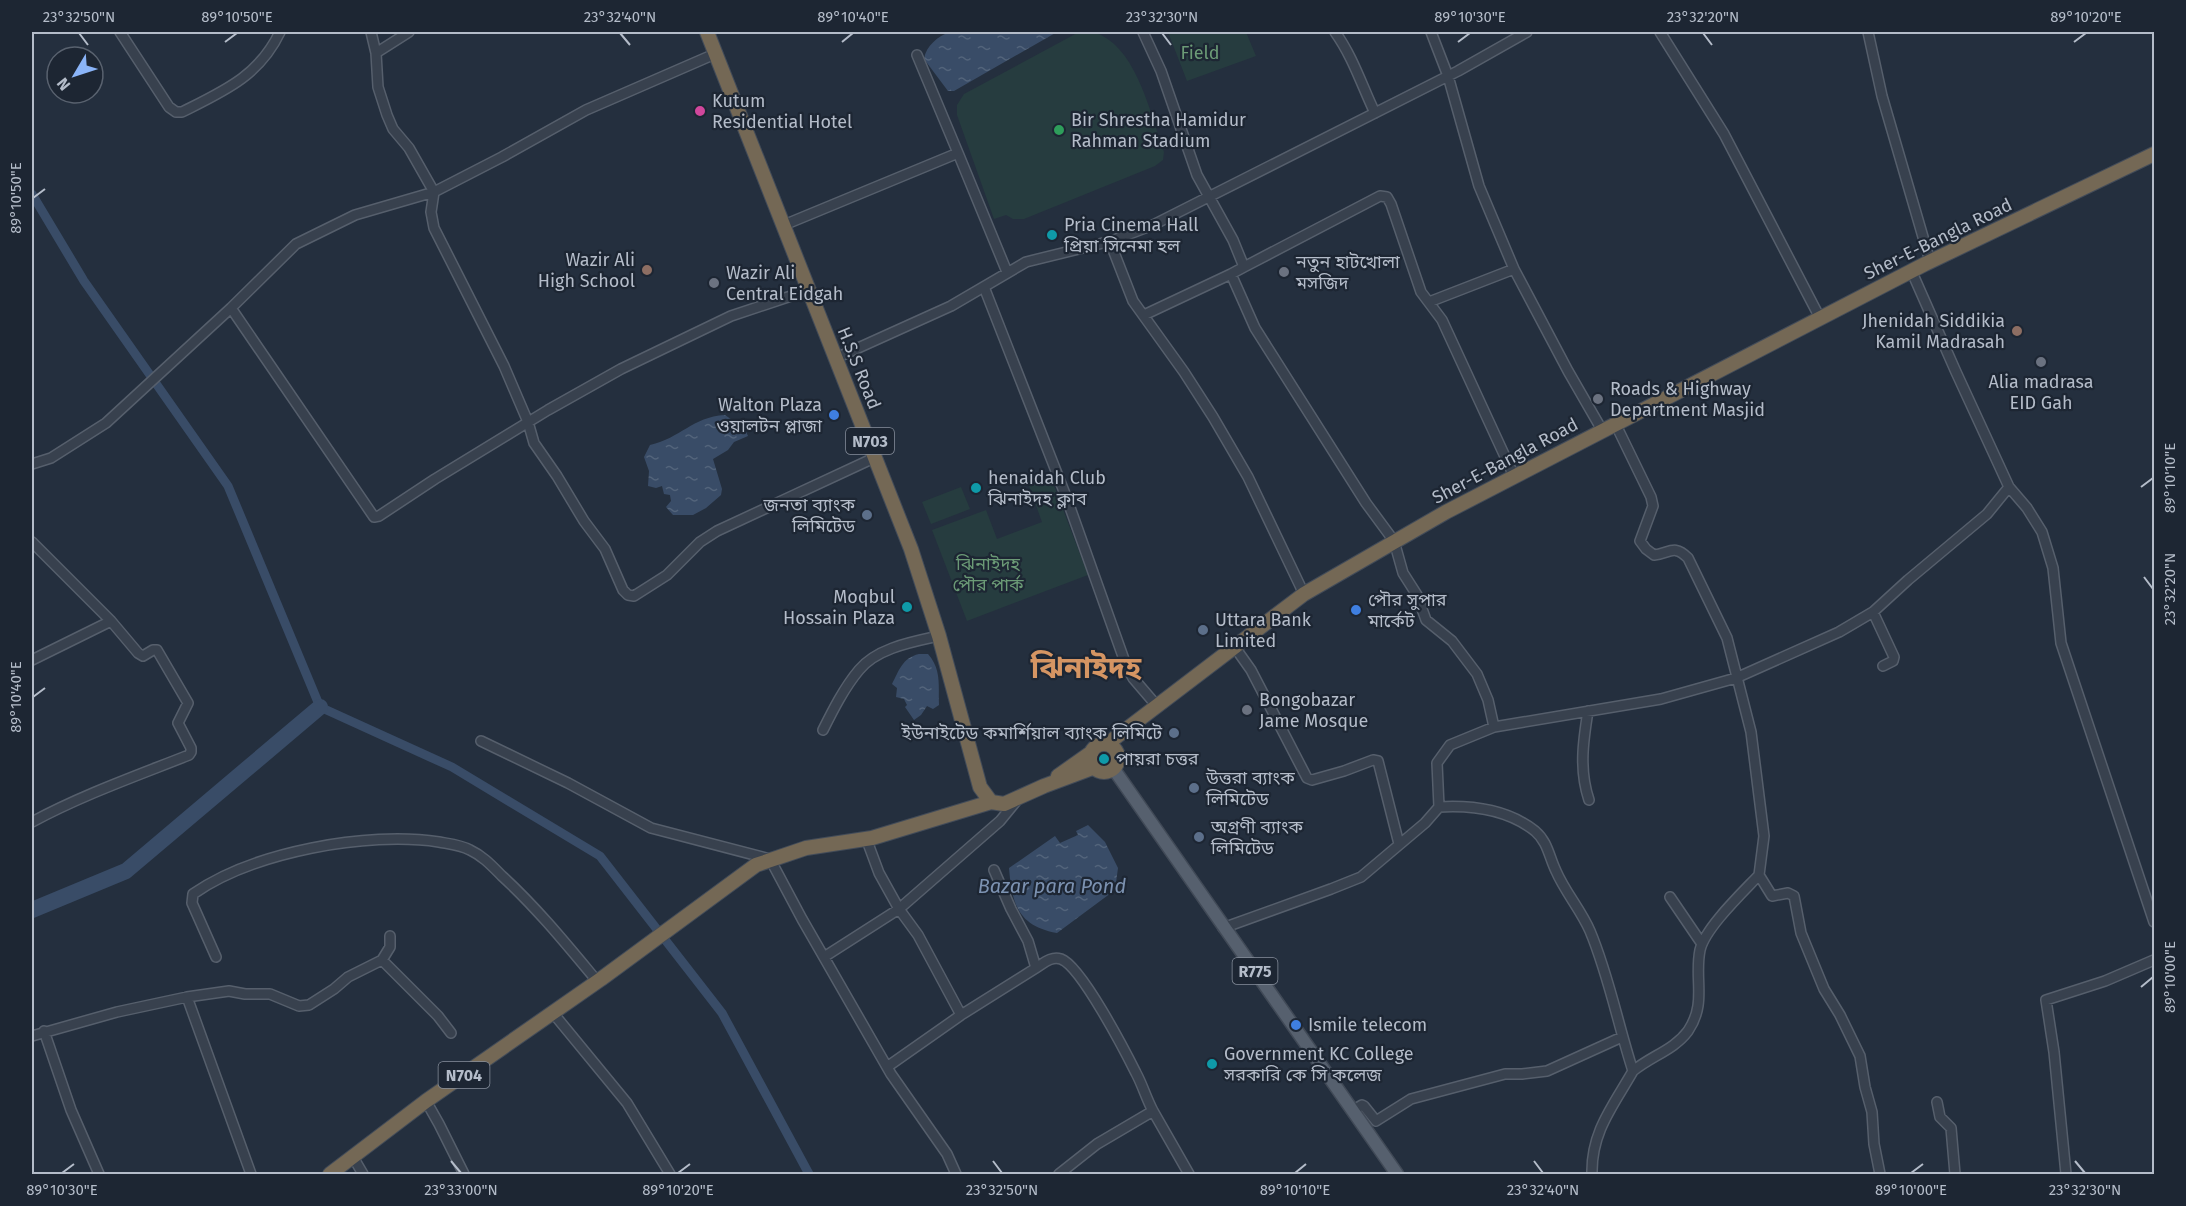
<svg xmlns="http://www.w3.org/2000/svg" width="2186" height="1206" font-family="'Fira Sans','Noto Sans Bengali',sans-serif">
	<defs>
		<pattern id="water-ripples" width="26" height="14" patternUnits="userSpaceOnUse" patternTransform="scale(1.5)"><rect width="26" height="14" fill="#394c67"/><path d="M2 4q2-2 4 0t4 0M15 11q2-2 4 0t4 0" fill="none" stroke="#53647b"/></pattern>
	</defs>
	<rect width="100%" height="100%" fill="#242f3e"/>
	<path fill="#263c3f" d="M1079,32C1087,32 1094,31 1101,35C1138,53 1151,116 1164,152L1163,160L1155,166L1024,219H1013L1006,215L994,219L957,115V105L964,94Z
		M1168,32H1246L1256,56L1187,81Z
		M1051,478L1088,575L967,621L932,530L986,510L997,539L1042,522L1029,486Z
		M961,487L970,509L931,524L922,502Z"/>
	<path fill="url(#water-ripples)" d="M950,32H1057L954,91H948L924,59C926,46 938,36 950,32Z
		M725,415L745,429L748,436L734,442L728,450L713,459L722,489L721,495L706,508L693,515H673L666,507L671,501L670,495L664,494L662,486L656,488L648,486L649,471L644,457L650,445C681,438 692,417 725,415Z
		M919,654H928C942,670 938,686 939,705L933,709L927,706L921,715L914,720L905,707L907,705L904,699L896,697L897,688L892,684C899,671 902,658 919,654Z
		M1088,825L1105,842L1118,868L1115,890L1057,933C1018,926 1012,904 1009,868L1055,836L1060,843L1078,835L1076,831Z"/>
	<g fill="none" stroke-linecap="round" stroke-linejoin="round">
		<path stroke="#394c67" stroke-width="9" d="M32,194L84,281L228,486L320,707L452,767L600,856L722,1013L809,1174"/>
		<path stroke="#394c67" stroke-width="16" d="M32,910L126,871L320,707"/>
		<defs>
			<path id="minor" d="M120,32L169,107L176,112H182C224,91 259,76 280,32
				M371,32L376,53L378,87L387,115L393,129L409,148L434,192L502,157L586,110L717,53
				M1143,32L1161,71L1197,175L1233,240L1244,267L1231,274L1255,328L1366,503L1394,541L1403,573L1417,595L1426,620L1452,641L1477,674L1488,700L1494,727
				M1335,32C1353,57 1362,86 1375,113
				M1431,32L1448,76L1479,186L1514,269L1568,371L1602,430
				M1660,32L1724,134L1820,318
				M1868,32L1882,96L1930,261
				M376,53L409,32
				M917,55L958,153
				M784,225L958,153L1007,272
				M1110,242L1133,301L1184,372L1213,417L1248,477L1304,594
				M1244,267L1380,196L1387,197L1391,204L1421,292L1442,320L1514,476
				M984,287L1067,499L1126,665L1133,678L1157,706
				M1429,302L1514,269
				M231,308L374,517L379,516L435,479L548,410L621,369L731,316L809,290
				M1144,315L1231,274
				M836,358L951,306L1026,262L1111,241L1153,225L1458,71L1527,32
				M1615,423L1651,497L1653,506L1640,541L1646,549L1654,555C1670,553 1674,544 1688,558L1727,638L1751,732L1764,836L1759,875L1772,896L1788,893L1794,896L1801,933L1824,989L1840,1015L1860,1056L1865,1087L1872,1112L1874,1144L1880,1174
				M32,464L51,458L106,423L231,308L296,244L355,215L434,192L431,212L434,228L504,366L528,422L534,443L557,476L584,521L605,549L623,590L628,595L634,596L667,575L700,542L717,531L876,457
				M2009,487L2027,508L2042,532L2053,568L2061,643L2154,922
				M32,542L111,621L138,653L143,656L153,650H157L188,703L178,723L191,748V752L189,755C136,776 82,795 32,822
				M1873,612L1894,657L1893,661L1883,666
				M1234,646L1251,670L1307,778L1312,780L1344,771L1373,760L1378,761L1399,844
				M32,660L111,621
				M1588,711C1583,742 1579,770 1589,800
				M823,730C833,710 844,688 859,670C877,648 912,642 939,636
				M481,741L568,783L651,828L770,859L802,919L891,1074L947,1154L956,1174
				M1439,807C1473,805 1507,809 1535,831C1548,842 1549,857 1556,871C1565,892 1581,910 1590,931C1609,976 1618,1025 1633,1071C1613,1106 1591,1132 1592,1174
				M866,838L879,873L899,909L918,935L961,1015
				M1670,897L1702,944
				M1223,928L1331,889L1361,877L1425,823L1439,807L1437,763L1450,745L1494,727L1661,699L1736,678L1839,632L1873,612L1908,580L1987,514L2009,487L1956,372L1911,270
				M216,957L192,903L193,894C253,852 367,831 439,842C450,844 461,845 470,850C483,856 492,866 502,876C537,908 567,945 597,981
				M824,957L899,909L1000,821L1018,799
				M382,960L438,1016L451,1033
				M1036,968C1044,963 1051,956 1061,959C1081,966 1125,1051 1136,1073C1143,1086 1146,1098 1153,1111L1097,1144L1059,1174
				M187,997L251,1174
				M553,1013L627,1103L670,1174
				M44,1031L71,1110L99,1174
				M32,1036L117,1012L187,997L229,991L245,994H270L299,1006L309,1005L334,989L348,977L382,960L390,947V936
				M887,1067L961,1015L1036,968L1028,941L1011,909L994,870
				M1633,1071C1651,1056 1674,1050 1688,1031C1707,1003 1694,979 1700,950C1705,928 1743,892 1759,875
				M426,1101L439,1124L464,1174
				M1937,1102L1940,1117L1951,1128L1955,1174
				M1153,1111L1189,1174
				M1352,1111L1362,1105L1364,1106L1376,1121L1411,1099L1505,1074H1522L1547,1071L1622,1037
				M353,1157L363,1174
				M2066,1174L2054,1052L2046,1000L2105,981L2154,960"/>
			<path id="major" d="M1113,768L1397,1174"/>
			<path id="highway" d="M707,32L911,549L939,636L980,787L991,802L1004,804L1044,786L1095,767
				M1107,744L1304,594L1446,512L1925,264L2154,154
				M1090 758a14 14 0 1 1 28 0a14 14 0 1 1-28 0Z
				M1058,776L1092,752
				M330,1174L426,1101L601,979L756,865L806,848L872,838L991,802"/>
		</defs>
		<use href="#minor" stroke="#565f6c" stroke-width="12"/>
		<use href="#major" stroke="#414a57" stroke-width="15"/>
		<use href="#highway" stroke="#434c59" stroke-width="16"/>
		<use href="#minor" stroke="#38414e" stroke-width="9"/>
		<use href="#major" stroke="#56606e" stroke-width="12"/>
		<use href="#highway" stroke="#746855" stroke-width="14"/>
	</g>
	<path fill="none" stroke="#b4bcc9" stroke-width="2" d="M79,33L88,45M620,33L630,45M1162,33L1171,45M1703,33L1712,45M225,42L237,33M842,42L853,33M1458,42L1470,33M2074,42L2086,33M33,198L45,189M2141,487L2153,478M2144,577L2153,589M33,697L45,688M2141,987L2153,977M451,1161L461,1173M993,1161L1002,1173M1534,1161L1543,1173M2075,1161L2085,1173M62,1173L74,1164M678,1173L690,1164M1295,1173L1306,1164M1911,1173L1923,1164"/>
	<circle fill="#d1479c" stroke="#1d2633" stroke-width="2" cx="700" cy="111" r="6"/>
	<circle fill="#2e9e5b" stroke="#1d2633" stroke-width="2" cx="1059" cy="130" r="6"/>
	<g fill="#0f9aa8" stroke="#1d2633" stroke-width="2">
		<circle cx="1052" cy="235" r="6"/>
		<circle cx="976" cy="488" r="6"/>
		<circle cx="907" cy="607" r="6"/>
		<circle cx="1104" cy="759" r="6"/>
		<circle cx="1212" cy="1064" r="6"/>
	</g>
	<g fill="#8d6e63" stroke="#1d2633" stroke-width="2">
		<circle cx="647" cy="270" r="6"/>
		<circle cx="2017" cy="331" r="6"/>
	</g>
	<g fill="#6b7280" stroke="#1d2633" stroke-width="2">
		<circle cx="1284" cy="272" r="6"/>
		<circle cx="714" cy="283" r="6"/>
		<circle cx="2041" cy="362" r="6"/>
		<circle cx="1598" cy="399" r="6"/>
		<circle cx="1247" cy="710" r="6"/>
	</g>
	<g fill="#3f7fe0" stroke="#1d2633" stroke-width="2">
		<circle cx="834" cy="415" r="6"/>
		<circle cx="1356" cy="610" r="6"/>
		<circle cx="1296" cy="1025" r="6"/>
	</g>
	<g fill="#5c6f8a" stroke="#1d2633" stroke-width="2">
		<circle cx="867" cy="515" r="6"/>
		<circle cx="1203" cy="630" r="6"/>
		<circle cx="1174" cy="733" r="6"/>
		<circle cx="1194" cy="788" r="6"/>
		<circle cx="1199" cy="837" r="6"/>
	</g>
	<g text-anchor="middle" stroke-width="4.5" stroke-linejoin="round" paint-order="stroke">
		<g fill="#1d2633" stroke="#878f9c" stroke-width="1.5">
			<rect x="846" y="428" width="48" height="26" rx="4.5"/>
			<rect x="1232.5" y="958" width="45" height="26" rx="4.5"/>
			<rect x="438.5" y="1062" width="51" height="26" rx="4.5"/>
		</g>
		<g font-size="16" font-weight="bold" fill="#b4bcc9">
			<text x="870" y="447">N703</text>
			<text x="1255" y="977">R775</text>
			<text x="464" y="1081">N704</text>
		</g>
		<g font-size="18" fill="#6b9a76" stroke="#1d2633">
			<text x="1200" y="59">Field</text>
			<text x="988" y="570">ঝিনাইদহ<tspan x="988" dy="21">পৌর পার্ক</tspan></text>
		</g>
		<g font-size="18" fill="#b4bcc9" stroke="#1d2633" text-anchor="start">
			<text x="712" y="107">Kutum<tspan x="712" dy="21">Residential Hotel</tspan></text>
			<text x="1071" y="126">Bir Shrestha Hamidur<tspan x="1071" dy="21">Rahman Stadium</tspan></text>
			<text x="1064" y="231">Pria Cinema Hall<tspan x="1064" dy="21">প্রিয়া সিনেমা হল</tspan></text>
			<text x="635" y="266" text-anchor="end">Wazir Ali<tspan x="635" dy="21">High School</tspan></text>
			<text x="1296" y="268">নতুন হাটখোলা<tspan x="1296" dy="21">মসজিদ</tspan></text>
			<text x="726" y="279">Wazir Ali<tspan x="726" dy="21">Central Eidgah</tspan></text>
			<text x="2005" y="327" text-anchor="end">Jhenidah Siddikia<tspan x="2005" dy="21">Kamil Madrasah</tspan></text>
			<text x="2041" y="388" text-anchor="middle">Alia madrasa<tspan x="2041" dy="21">EID Gah</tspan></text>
			<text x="1610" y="395">Roads &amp; Highway<tspan x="1610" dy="21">Department Masjid</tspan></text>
			<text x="822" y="411" text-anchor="end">Walton Plaza<tspan x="822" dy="21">ওয়ালটন প্লাজা</tspan></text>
			<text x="988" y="484">henaidah Club<tspan x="988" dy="21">ঝিনাইদহ ক্লাব</tspan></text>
			<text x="855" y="511" text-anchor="end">জনতা ব্যাংক<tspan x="855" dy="21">লিমিটেড</tspan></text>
			<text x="895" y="603" text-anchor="end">Moqbul<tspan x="895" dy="21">Hossain Plaza</tspan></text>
			<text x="1368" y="606">পৌর সুপার<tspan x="1368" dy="21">মার্কেট</tspan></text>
			<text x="1215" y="626">Uttara Bank<tspan x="1215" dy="21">Limited</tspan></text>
			<text x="1259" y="706">Bongobazar<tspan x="1259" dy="21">Jame Mosque</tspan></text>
			<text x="1162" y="739" text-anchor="end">ইউনাইটেড কমার্শিয়াল ব্যাংক লিমিটে</text>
			<text x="1116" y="765">পায়রা চত্তর</text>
			<text x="1206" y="784">উত্তরা ব্যাংক<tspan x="1206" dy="21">লিমিটেড</tspan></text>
			<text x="1211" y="833">অগ্রণী ব্যাংক<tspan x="1211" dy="21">লিমিটেড</tspan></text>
			<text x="1308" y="1031">Ismile telecom</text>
			<text x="1224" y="1060">Government KC College<tspan x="1224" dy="21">সরকারি কে সি কলেজ</tspan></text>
		</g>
		<g font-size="18" fill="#b4bcc9" stroke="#1d2633">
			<text transform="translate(1938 239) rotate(-26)" y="6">Sher-E-Bangla Road</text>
			<text transform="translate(859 368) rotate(68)" y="6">H.S.S Road</text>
			<text transform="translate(1505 461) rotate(-28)" y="6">Sher-E-Bangla Road</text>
		</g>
		<g font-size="20" font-style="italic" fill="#7c92b1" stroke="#1d2633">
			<text x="1052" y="893">Bazar para Pond</text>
		</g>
		<g font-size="30" font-weight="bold" fill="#d59563" stroke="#1d2633">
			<text x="1086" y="678">ঝিনাইদহ</text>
		</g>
	</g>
	<rect width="2186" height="1206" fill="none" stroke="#1d2633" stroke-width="66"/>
	<g transform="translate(75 75) rotate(231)"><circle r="28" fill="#1d2633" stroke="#59626f" stroke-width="1.5"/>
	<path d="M0-4.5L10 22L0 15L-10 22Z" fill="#8ab4f8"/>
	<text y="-9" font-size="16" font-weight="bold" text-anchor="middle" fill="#b4bcc9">N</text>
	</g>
	<rect x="33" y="33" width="2120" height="1140" fill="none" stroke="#b4bcc9" stroke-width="2"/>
	<g font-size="15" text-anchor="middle" fill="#b4bcc9">
		<text x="79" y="22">23°32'50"N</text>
		<text x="237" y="22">89°10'50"E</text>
		<text x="620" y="22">23°32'40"N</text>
		<text x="853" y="22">89°10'40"E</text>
		<text x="1162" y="22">23°32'30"N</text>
		<text x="1470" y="22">89°10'30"E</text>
		<text x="1703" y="22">23°32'20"N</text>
		<text x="2086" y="22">89°10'20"E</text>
		<text transform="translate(16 198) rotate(-90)" y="5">89°10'50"E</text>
		<text transform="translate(2170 478) rotate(-90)" y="5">89°10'10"E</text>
		<text transform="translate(2170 589) rotate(-90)" y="5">23°32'20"N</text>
		<text transform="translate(16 697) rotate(-90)" y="5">89°10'40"E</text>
		<text transform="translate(2170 977) rotate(-90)" y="5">89°10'00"E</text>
		<text x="62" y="1195">89°10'30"E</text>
		<text x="461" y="1195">23°33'00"N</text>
		<text x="678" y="1195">89°10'20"E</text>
		<text x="1002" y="1195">23°32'50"N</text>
		<text x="1295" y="1195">89°10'10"E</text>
		<text x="1543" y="1195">23°32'40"N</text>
		<text x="1911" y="1195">89°10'00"E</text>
		<text x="2085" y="1195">23°32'30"N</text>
	</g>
</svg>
